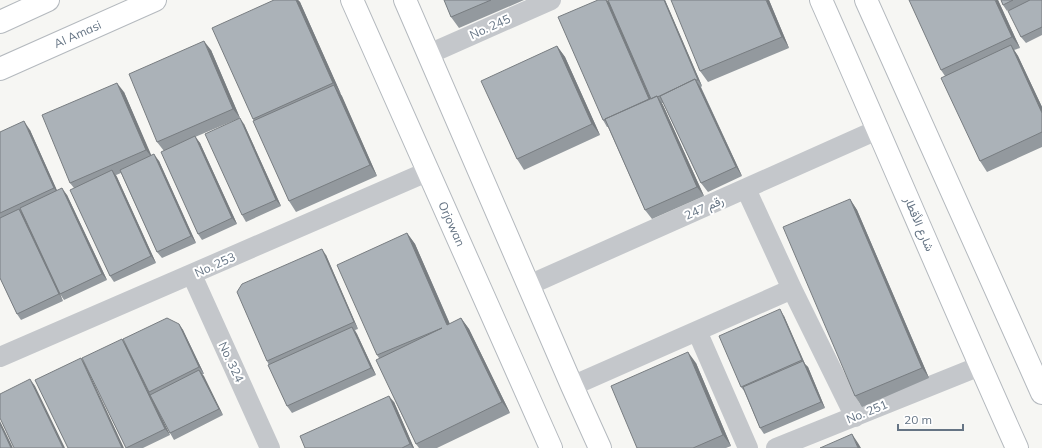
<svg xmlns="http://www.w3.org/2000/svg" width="1042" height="448" font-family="Mulish,Vazirmatn,sans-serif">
	<rect width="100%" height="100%" fill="#f6f6f3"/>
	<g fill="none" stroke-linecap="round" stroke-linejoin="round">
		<defs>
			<g id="secondary">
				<path id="s1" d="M352,0L551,448"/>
				<path d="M405,0L572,386L600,448"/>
				<path d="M821,0C887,149 950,299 1017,448"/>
				<path d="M866,0L1042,393"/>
				<path d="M0,22L48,0"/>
				<path id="s2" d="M0,69L155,0"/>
			</g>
		</defs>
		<use href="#secondary" stroke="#b4b9be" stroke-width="24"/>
		<path stroke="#c4c7cb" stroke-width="20" d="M429,54L551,0
			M746,189L792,289L855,417
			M192,275L270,448
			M529,285L879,129
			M697,331L748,448
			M0,357L429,171
			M572,386L792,289
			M776,448L980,366"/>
		<use href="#secondary" stroke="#fff" stroke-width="22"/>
	</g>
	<path fill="#93999e" d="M274,0H298L300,2L377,176L296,212L289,201L253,119Z
		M444,0H524L459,28L451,17Z
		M665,0L702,86L701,87L742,176L708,192L701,183L664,103H662L704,196L652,219L645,210L608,127H607L603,120L610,3Z
		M769,0L789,48L708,82L700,71Z
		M998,0L1020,48L1014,50L1018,56L1042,107V147L987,172L980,161L945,76L941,70Z
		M1001,0H1042V35L1026,43L1021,37L1009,10L1007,11L1003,5Z
		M557,46L565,57L600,135L524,170L517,159Z
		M211,50L240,118L195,137L200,143L237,224L202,240L198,234L164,151L157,142Z
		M124,92L151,156L159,161L196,243L162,258L157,252L121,173L116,175L156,263L114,282L110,276L74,188L70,183Z
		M244,124L281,206L246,222L242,215Z
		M30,130L57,191L67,195L107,280L64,300L60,294L63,301L21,320L17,314L0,278V132Z
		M850,199L857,210L929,378L862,407L855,396Z
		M407,233L415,244L450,324L461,318L469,329L510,413L437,448H419L416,444L379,358L377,355Z
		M326,255L358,329L355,330L357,334L376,375L292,413L287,406L269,365L267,361Z
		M784,316L805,364L808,367L825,408L764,434L760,428L744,391L741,387Z
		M179,324L183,330L204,374H202L223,415L174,440L170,433L156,406L170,435L143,448H126L122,339L125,344Z
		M696,363L731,446L726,448H637Z
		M394,402L414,448H305Z"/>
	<path fill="#787d81" d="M296,0H298L300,2L341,94L333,83Z
		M606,0H607L610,3L654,107L650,101Z
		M664,0H665L702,86L698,80Z
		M766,0H769L789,48L782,37Z
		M995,0H998L1020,48L1012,37Z
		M204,41L211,50L240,118L233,109Z
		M1011,45L1018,56L1042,107V113Z
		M557,46L565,57L600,135L592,124Z
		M695,79L701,88L742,176L736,167Z
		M117,83L124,92L153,159L146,150Z
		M334,85L342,96L377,176L370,165Z
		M657,96L663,105L704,196L697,187Z
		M240,118L244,124L281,206L276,200Z
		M24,121L30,130L60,197L54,188Z
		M195,136L200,143L237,224L232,218Z
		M154,154L159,161L196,243L191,236Z
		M112,170L117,177L156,263L151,256Z
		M62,188L67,195L107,280L102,274Z
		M850,199L857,210L929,378L922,368Z
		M19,209L24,215L63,301L59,294Z
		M407,233L415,244L455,336L447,325Z
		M322,249L326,255L358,329L354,322Z
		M780,309L784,316L805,364L808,367L825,408L821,402L804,364L802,360Z
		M461,318L469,329L510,413L502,402Z
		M179,324L183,330L204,374L199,367Z
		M352,327L357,334L376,375L371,368Z
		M122,339L126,345L170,435L165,429Z
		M688,352L696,363L731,446L723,435Z
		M81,358L85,364L124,448H122Z
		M199,370L204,376L223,415L219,409Z
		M30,379L35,386L65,448H63Z
		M389,396L394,402L414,448H413L410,444Z
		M0,421L13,448H11L0,424Z
		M852,434L858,443L861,448H858Z"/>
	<path fill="#abb2b8" stroke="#787d81" d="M274,0H296L333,83L253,119L212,28Z
		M444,0H491L451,17Z
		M598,0H606L649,99L605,119V120H603L558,17Z
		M608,0H664L698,80H696L695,79L662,95L657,97V96L651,99Z
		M671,0H766L782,37L700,71Z
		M909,0H995L1012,37L941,70Z
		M1001,0H1013L1003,5Z
		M1030,0H1042V27L1021,37L1008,11Z
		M204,41L233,109L157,142L129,74Z
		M1011,45L1042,113V132L980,161L941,78Z
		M557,46L592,124L517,159L481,81Z
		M695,79L736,167L701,183L660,96Z
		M117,83L146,150L70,183L42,115Z
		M334,85L370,165L289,201L253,121Z
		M657,96L697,187L645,210L605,119Z
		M240,118L276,200L242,215L205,134Z
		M24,121L54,188L0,213V132Z
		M195,136L232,218L198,234L161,152Z
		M154,154L191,236L157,252L120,170Z
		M112,170L151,256L110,276L70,190Z
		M62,188L102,274L60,294L20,208Z
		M850,199L922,368L855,396L783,227Z
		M19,209L59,294L17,314L0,278V218Z
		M407,233L447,325L461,318L502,402L416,444L376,360L442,328L377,355L337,265Z
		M322,249L354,322L267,361L237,292L242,284Z
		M780,309L802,360L741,387L719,336Z
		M167,318L179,324L199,367L149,392L123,339Z
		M352,327L371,368L287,406L268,365Z
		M122,339L165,429L126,448L82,358Z
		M688,352L723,435L693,448H637L611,386Z
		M81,358L122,448H68L35,380Z
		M803,361L821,402L760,428L743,387Z
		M199,370L219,409L170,433L150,395Z
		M30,379L63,448H14L0,418V394Z
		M389,396L410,444L402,448H305L300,436Z
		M0,424L11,448H0Z
		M852,434L858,448H820Z"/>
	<g text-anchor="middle" stroke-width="4" stroke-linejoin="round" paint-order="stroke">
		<g font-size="12" fill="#657484" stroke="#fff">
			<text transform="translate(490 27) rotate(-24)" y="4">No. 245</text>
			<text dy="4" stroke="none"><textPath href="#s2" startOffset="85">Al Amasi</textPath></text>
			<text transform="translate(704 208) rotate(-24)" y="4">رقم 247</text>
			<text dy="4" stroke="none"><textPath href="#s1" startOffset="245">Orjowan</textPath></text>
			<text transform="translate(919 224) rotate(67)" y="4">شارع الأقطار</text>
			<text transform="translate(215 265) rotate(-24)" y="4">No. 253</text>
			<text transform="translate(231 362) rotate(65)" y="4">No. 324</text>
			<text transform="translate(867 412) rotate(-22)" y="4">No. 251</text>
		</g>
	</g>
	<path d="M898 424v6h65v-6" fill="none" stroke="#657484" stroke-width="2"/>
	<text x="904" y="424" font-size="12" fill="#657484" stroke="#ffffff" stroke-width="3" paint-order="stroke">20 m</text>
</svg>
